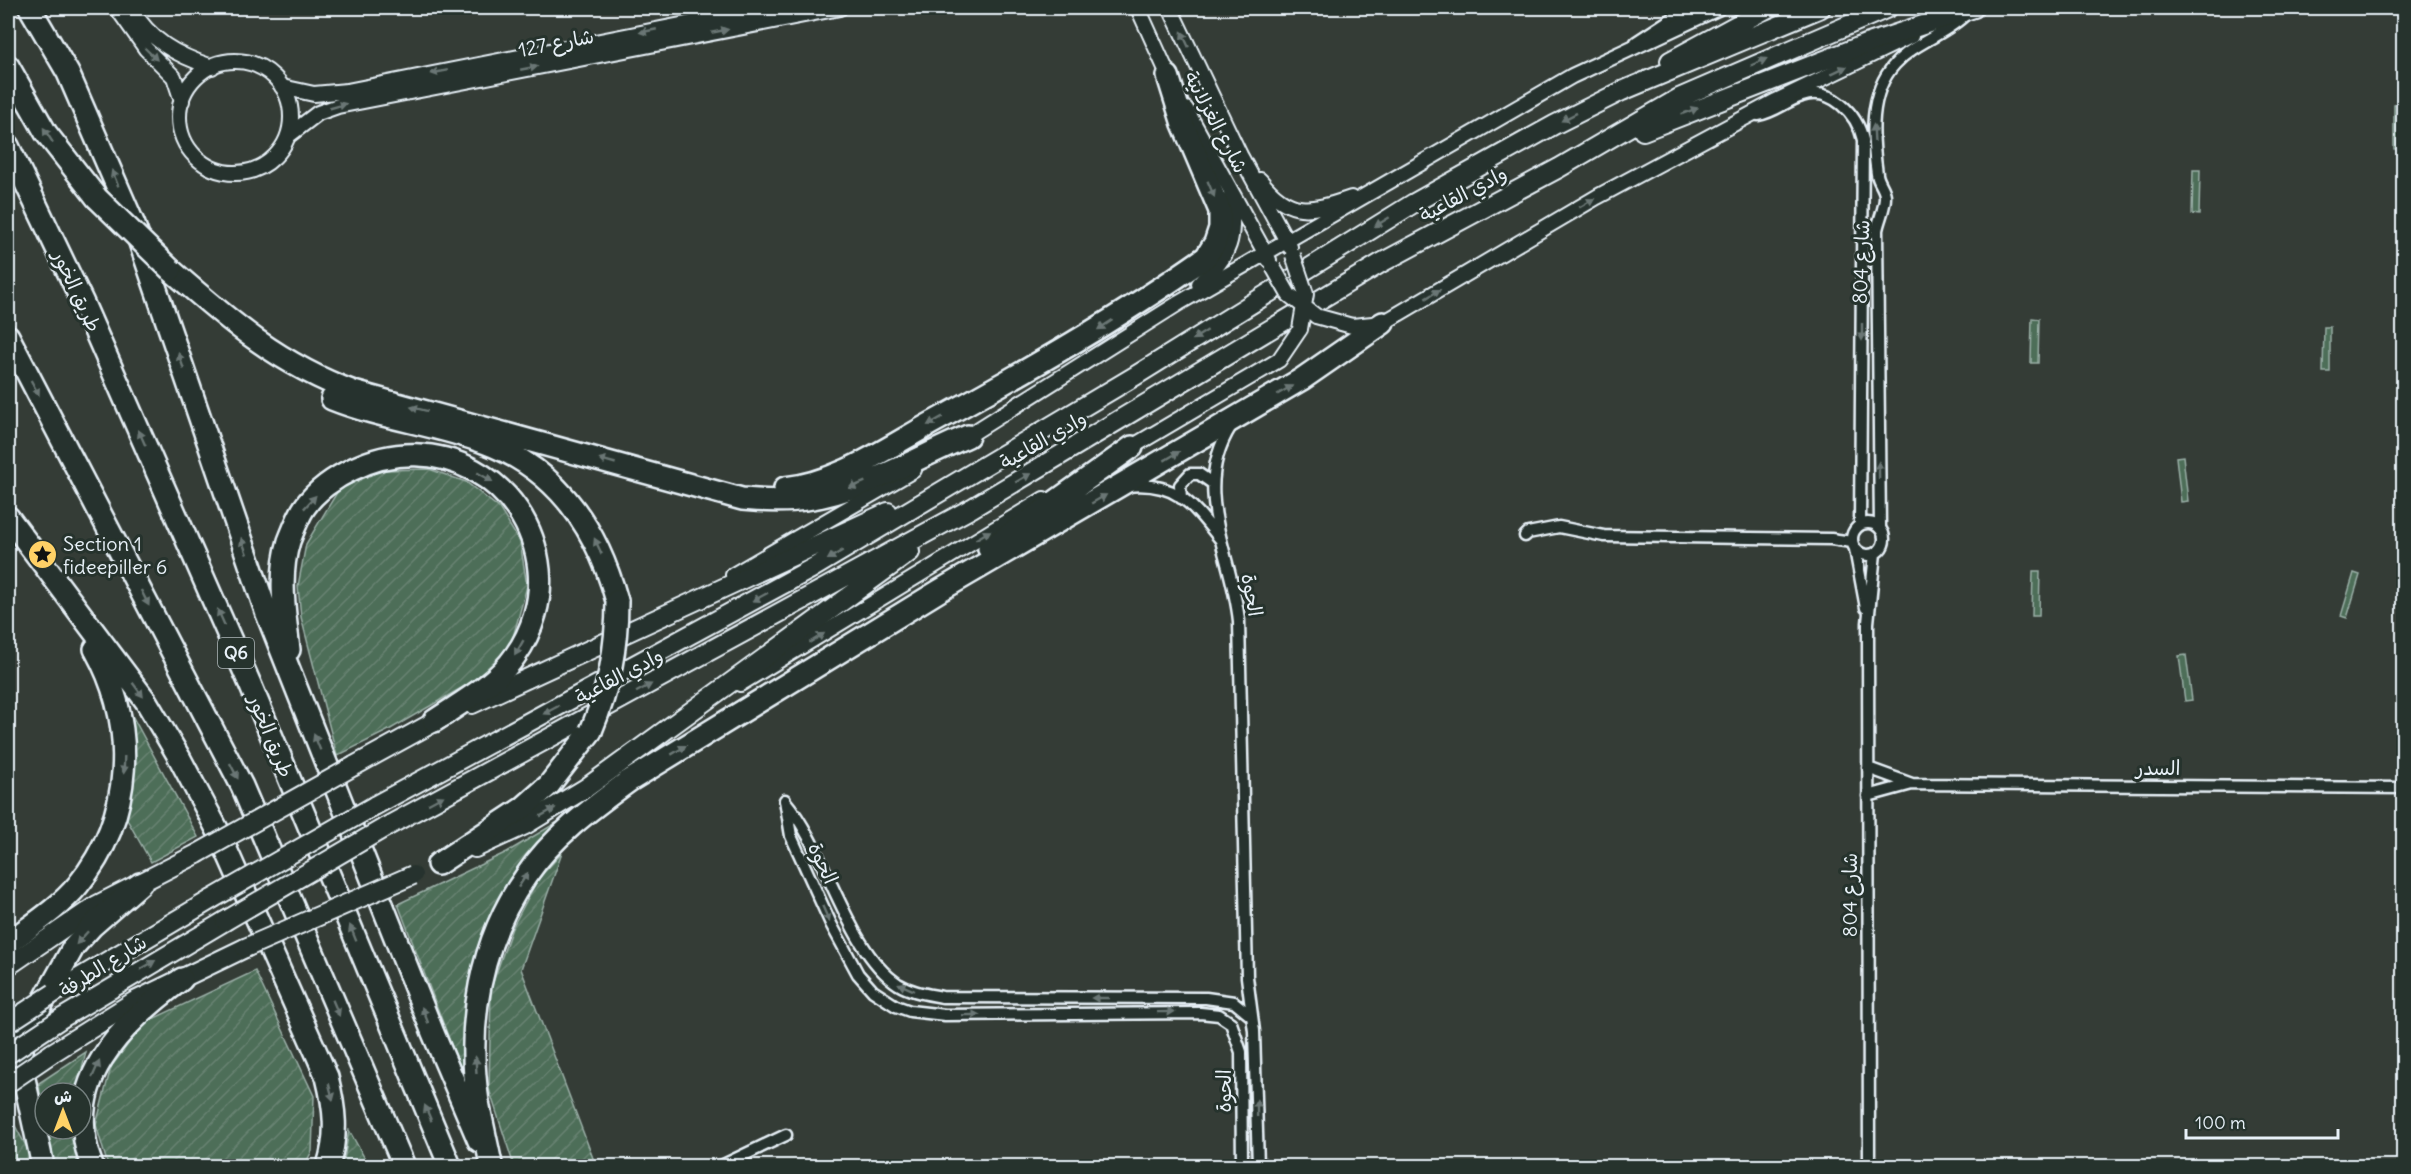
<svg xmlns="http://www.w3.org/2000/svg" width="2411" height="1174" font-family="Delius,'Playpen Sans Arabic',sans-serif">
	<defs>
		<pattern id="garden-furrows" width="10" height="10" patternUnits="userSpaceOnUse" patternTransform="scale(1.5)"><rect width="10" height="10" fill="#4e6e59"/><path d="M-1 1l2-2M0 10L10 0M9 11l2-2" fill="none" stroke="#688372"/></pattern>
	</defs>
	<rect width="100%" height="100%" fill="#343c36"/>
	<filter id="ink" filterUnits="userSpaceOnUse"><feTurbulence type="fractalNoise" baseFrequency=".0167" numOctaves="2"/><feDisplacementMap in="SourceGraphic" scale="12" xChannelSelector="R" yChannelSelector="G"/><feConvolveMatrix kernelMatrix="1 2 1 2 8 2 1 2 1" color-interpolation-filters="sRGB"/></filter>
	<g filter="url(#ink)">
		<path fill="url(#garden-furrows)" stroke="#9bb0a8" stroke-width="1.5" d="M429,469L466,482L499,508L520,542L527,586L512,641L489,672L387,731L337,756L301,617L298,586L306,544L339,489L382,470Z
			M122,697L198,837L151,862L124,814Z
			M556,823C536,846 514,869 499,896C469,951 462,1011 462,1073L398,904L507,852Z
			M562,853L521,969L596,1166H514L489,1089L491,988L512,928L538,879Z
			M255,971L314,1096L312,1151L304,1166H108L96,1125L111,1067L144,1023Z
			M86,1052L76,1093H45V1129H69L79,1166H55L44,1139L39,1083Z
			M8,1113L37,1166H8Z
			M349,1130L369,1166H343Z"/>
		<path fill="#4e6e59" stroke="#9bb0a8" stroke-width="1.5" d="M2394,104H2401L2400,149H2394Z
			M2193,170H2200L2199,215L2192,214Z
			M2032,318L2039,319L2038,363H2031Z
			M2324,327H2330V372H2323Z
			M2183,456L2188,501L2181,502L2176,457Z
			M2033,571H2040L2039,616H2032Z
			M2354,573L2360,575L2347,618L2341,616Z
			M2186,655L2192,700L2185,701L2179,656Z"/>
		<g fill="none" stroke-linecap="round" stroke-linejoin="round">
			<defs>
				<path id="minor" d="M1636,42L1688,8
					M1758,115C1775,112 1786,101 1802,96C1831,86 1857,114 1863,140L1860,525
					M1231,426C1190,491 1232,553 1239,621L1247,977L1254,1031L1258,1166
					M1128,486C1176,481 1192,504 1220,539
					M1181,498L1180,485L1190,474H1199L1212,483
					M1852 539a16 16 0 1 1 32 0a16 16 0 1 1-32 0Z
					M1880,528L1877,230C1879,219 1886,206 1885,195C1884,187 1878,182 1877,174C1872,138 1868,93 1895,64C1915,42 1945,35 1966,14
					M1525,536L1528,533L1559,527L1604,536L1831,539L1852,542
					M1855,549L1866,608
					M1868,768L1912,784
					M1868,796L1912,784L2404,788
					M785,800L791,836L831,924L858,974L873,991L896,1006L910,1011L945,1015L1200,1013L1219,1015L1231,1023L1241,1052L1242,1166
					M785,801C826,849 847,951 898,984C911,992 927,994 942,997L1206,998L1234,1002L1251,1016
					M721,1166L786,1135
					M1869,1166L1868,623L1875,553"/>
				<path id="tertiary" d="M117,8L146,49L174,77L182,101
					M131,8C150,41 176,55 212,67
					M1138,8L1171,81
					M1170,8L1240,155L1290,247
					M179 117a56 56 0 1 1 112 0a56 56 0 1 1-112 0Z
					M282,87L314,94L347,91L767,8
					M1186,109L1269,260
					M288,136L318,113L338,106L840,8
					M1260,180C1289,217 1310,212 1351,198
					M1199,284C1233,253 1234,240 1231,196
					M1316,316L1352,326L1383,323L1597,197L1776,101L1911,36
					M963,439L1179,303L1463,139L1572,76L1718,8
					M1125,451L1279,360L1300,329
					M733,575L914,470
					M740,684L1044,499"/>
				<path id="primary" d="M1670,61L1768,8
					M1643,131L1866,44L1974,8
					M472,704L888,512
					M354,766L447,715
					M374,806L811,569L1135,376L1414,203L1554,125L1622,91L1821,8
					M384,828L972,508L1381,263L1559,168L1679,98L1888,8
					M475,848L525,825L586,788L910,552
					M8,966L97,905L197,854
					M54,993L212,899
					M62,1018L225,921
					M52,1053L135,1001L245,948"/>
				<path id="motorway" d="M30,8L68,73L134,225L267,614L433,1033L479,1141
					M8,66L46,133L97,198
					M8,146L82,301L250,684L450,1166
					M171,270C229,321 280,365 354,392L742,499C764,501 785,502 806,499C863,491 916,458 968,436
					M8,336L242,786L404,1166
					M332,399C382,419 436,424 486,443C558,470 597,528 617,601
					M785,488C837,483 885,449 930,424C1025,372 1118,319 1206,257L1215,243L1220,228V211L1183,124L1168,76
					M8,517L146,701L179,757L217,829L327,1077C335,1109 338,1134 328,1166
					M989,549L1132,447
					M289,650C285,614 278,576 289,541C293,531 298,517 304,508C315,491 336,477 353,469C435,428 530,479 539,570C542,599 533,631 515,656C496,684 462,702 434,721
					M438,864L523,808L549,785L591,731
					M8,943C32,925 59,908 78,885C134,816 137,725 95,649
					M491,1164C487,1144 482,1123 478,1102C466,1024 480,941 526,876C552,837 592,808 629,781L939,591L1302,379L1383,323
					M43,1166L21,1065L23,1038L74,946L92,926L140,884
					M92,1166C60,1082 121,1025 182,979"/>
			</defs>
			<use href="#minor" stroke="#e8f1f8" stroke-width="15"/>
			<use href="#tertiary" stroke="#e8f1f8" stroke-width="18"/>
			<use href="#primary" stroke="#e8f1f8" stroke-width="22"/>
			<use href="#motorway" stroke="#e8f1f8" stroke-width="26"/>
			<use href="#minor" stroke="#26332d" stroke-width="10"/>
			<use href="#tertiary" stroke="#26332d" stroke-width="14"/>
			<use href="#primary" stroke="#26332d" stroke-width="18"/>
			<use href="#motorway" stroke="#26332d" stroke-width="21"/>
			<defs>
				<path id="tertiary-bridge" d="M1293,255L1306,294L1300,329
					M1273,267L1289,295L1316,316"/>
				<path id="primary-bridge" d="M197,854L354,766
					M212,899L374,806
					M225,921L384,828
					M245,948L413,875
					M8,1023L54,993
					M8,1054L62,1018
					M8,1083L52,1053"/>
				<path id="motorway-bridge" d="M97,198L171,270
					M591,731C609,688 617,648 617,601"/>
			</defs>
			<use href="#tertiary-bridge" stroke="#e8f1f8" stroke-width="18" stroke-linecap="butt"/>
			<use href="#primary-bridge" stroke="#e8f1f8" stroke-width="22" stroke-linecap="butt"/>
			<use href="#motorway-bridge" stroke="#e8f1f8" stroke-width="26" stroke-linecap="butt"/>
			<use href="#tertiary-bridge" stroke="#26332d" stroke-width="14"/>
			<use href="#primary-bridge" stroke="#26332d" stroke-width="18"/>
			<use href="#motorway-bridge" stroke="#26332d" stroke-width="21"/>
		</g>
		<defs><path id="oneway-solid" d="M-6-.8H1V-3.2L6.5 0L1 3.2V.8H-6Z" transform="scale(1.5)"/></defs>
		<g fill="#6a7674">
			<use href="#oneway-solid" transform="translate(648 31) rotate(169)"/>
			<use href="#oneway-solid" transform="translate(720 31) rotate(-11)"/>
			<use href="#oneway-solid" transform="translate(1185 39) rotate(-115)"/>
			<use href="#oneway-solid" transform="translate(151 54) rotate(44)"/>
			<use href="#oneway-solid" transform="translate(1759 62) rotate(-24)"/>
			<use href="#oneway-solid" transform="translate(529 68) rotate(-11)"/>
			<use href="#oneway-solid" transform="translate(1839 70) rotate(-25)"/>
			<use href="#oneway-solid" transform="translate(439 72) rotate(169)"/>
			<use href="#oneway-solid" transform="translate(338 106) rotate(-16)"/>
			<use href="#oneway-solid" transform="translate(1690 111) rotate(-21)"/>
			<use href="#oneway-solid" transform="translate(1569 117) rotate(153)"/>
			<use href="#oneway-solid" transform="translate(1874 133) rotate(-93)"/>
			<use href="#oneway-solid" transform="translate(48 135) rotate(-123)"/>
			<use href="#oneway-solid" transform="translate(115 178) rotate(-112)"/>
			<use href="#oneway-solid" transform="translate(1211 189) rotate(67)"/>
			<use href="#oneway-solid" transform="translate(1587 203) rotate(-30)"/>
			<use href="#oneway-solid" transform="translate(1382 222) rotate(148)"/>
			<use href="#oneway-solid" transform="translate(1433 294) rotate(-31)"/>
			<use href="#oneway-solid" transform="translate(1105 325) rotate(147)"/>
			<use href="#oneway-solid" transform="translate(1862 332) rotate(90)"/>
			<use href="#oneway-solid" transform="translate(1200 335) rotate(148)"/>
			<use href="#oneway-solid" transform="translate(181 361) rotate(-109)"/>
			<use href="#oneway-solid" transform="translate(35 388) rotate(62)"/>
			<use href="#oneway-solid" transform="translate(1285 390) rotate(-30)"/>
			<use href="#oneway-solid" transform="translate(419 409) rotate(-166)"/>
			<use href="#oneway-solid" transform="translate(935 421) rotate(151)"/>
			<use href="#oneway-solid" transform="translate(142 438) rotate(-114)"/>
			<use href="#oneway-solid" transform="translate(1172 456) rotate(-31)"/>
			<use href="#oneway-solid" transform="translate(607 461) rotate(-164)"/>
			<use href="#oneway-solid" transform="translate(1879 470) rotate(-91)"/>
			<use href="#oneway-solid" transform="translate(485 477) rotate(30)"/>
			<use href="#oneway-solid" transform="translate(1023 478) rotate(-30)"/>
			<use href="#oneway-solid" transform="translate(857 485) rotate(158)"/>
			<use href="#oneway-solid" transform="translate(1099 499) rotate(-30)"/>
			<use href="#oneway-solid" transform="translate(310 502) rotate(-47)"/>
			<use href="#oneway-solid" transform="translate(983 535) rotate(-30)"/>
			<use href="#oneway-solid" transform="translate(244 546) rotate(-109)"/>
			<use href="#oneway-solid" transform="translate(598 546) rotate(-115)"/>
			<use href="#oneway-solid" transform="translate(835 555) rotate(149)"/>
			<use href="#oneway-solid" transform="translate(760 597) rotate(152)"/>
			<use href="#oneway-solid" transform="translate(145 598) rotate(63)"/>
			<use href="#oneway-solid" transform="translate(221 617) rotate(-114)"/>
			<use href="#oneway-solid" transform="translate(817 638) rotate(-32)"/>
			<use href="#oneway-solid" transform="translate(519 648) rotate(120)"/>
			<use href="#oneway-solid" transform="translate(644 688) rotate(-28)"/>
			<use href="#oneway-solid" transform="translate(138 690) rotate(53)"/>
			<use href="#oneway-solid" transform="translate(551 710) rotate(152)"/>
			<use href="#oneway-solid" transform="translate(317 742) rotate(-112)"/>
			<use href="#oneway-solid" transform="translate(679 750) rotate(-31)"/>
			<use href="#oneway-solid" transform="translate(124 765) rotate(92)"/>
			<use href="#oneway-solid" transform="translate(234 771) rotate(63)"/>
			<use href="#oneway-solid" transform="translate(436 800) rotate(-28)"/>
			<use href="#oneway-solid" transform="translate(548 812) rotate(-29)"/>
			<use href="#oneway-solid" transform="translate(523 880) rotate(-57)"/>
			<use href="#oneway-solid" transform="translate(826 914) rotate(66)"/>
			<use href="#oneway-solid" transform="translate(353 933) rotate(-112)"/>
			<use href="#oneway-solid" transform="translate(82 938) rotate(132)"/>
			<use href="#oneway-solid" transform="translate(148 965) rotate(-31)"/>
			<use href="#oneway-solid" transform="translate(906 987) rotate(-156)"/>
			<use href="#oneway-solid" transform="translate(1100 998) rotate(-180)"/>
			<use href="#oneway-solid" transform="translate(336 1008) rotate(67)"/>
			<use href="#oneway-solid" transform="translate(1166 1012) rotate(-1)"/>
			<use href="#oneway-solid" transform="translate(425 1015) rotate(-112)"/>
			<use href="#oneway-solid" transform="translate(971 1015) rotate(-1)"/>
			<use href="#oneway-solid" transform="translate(476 1065) rotate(-93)"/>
			<use href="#oneway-solid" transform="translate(96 1069) rotate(-66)"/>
			<use href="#oneway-solid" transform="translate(331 1092) rotate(75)"/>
			<use href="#oneway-solid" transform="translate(1257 1108) rotate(-91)"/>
			<use href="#oneway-solid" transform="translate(428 1113) rotate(-113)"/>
		</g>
	</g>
	<defs>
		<symbol id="sight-disc" viewBox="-11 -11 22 22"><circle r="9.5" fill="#ffd166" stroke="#26332d"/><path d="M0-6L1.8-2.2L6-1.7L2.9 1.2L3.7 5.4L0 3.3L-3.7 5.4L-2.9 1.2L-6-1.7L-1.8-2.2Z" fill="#111"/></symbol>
	</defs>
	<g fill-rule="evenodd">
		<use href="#sight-disc" x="26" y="538" width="33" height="33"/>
	</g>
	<g text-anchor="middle" stroke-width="6" stroke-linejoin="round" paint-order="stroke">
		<rect fill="#26332d" stroke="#aeb8bb" stroke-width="1.5" x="218" y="638" width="36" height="30" rx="4.5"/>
		<g font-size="18" font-weight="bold" fill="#e8f1f8">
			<text x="236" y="659">Q6</text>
		</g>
		<g font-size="20" fill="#e8f1f8" stroke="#26332d">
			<text transform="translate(556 43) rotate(-11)" y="7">شارع 127</text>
			<text transform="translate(1216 122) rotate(62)" y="7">شارع الغزلانية</text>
			<text transform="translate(1463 194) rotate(-28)" y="7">وادي القاعية</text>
			<text transform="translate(1861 262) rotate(-88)" y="7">شارع 804</text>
			<text transform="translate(77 291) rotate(65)" y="7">طريق الخور</text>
			<text transform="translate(1043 440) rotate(-30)" y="7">وادي القاعية</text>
			<text transform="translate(1252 595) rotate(80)" y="7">الحوة</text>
			<text transform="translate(619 676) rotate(-28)" y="7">وادي القاعية</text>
			<text transform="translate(271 736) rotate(68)" y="7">طريق الخور</text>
			<text x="2158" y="775">السدر</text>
			<text transform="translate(823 863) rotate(65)" y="7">الحوة</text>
			<text transform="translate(1850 895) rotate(-90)" y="7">شارع 804</text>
			<text transform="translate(103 966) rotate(-32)" y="7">شارع الطرفة</text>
			<text transform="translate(1224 1091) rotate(-90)" y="7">الحوة</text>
		</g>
		<g font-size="20" fill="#e8f1f8" stroke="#26332d" text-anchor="start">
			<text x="63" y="551">Section 1<tspan x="63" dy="23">fideepiller 6</tspan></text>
		</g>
	</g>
	<rect width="2411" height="1174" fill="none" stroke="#26332d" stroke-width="30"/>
	<rect x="15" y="15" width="2381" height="1144" fill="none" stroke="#e8f1f8" stroke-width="2" filter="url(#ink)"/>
	<g transform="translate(63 1111)"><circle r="28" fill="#26332d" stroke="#747f7e" stroke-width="1.5"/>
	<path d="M0-4.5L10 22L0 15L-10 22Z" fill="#ffd166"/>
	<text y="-9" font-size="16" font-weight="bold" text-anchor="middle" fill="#e8f1f8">ش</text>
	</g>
	<path d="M2186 1129v9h152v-9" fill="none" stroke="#e8f1f8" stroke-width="3"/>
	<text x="2195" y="1129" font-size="18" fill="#e8f1f8" stroke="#26332d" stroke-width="4.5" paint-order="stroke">100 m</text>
</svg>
